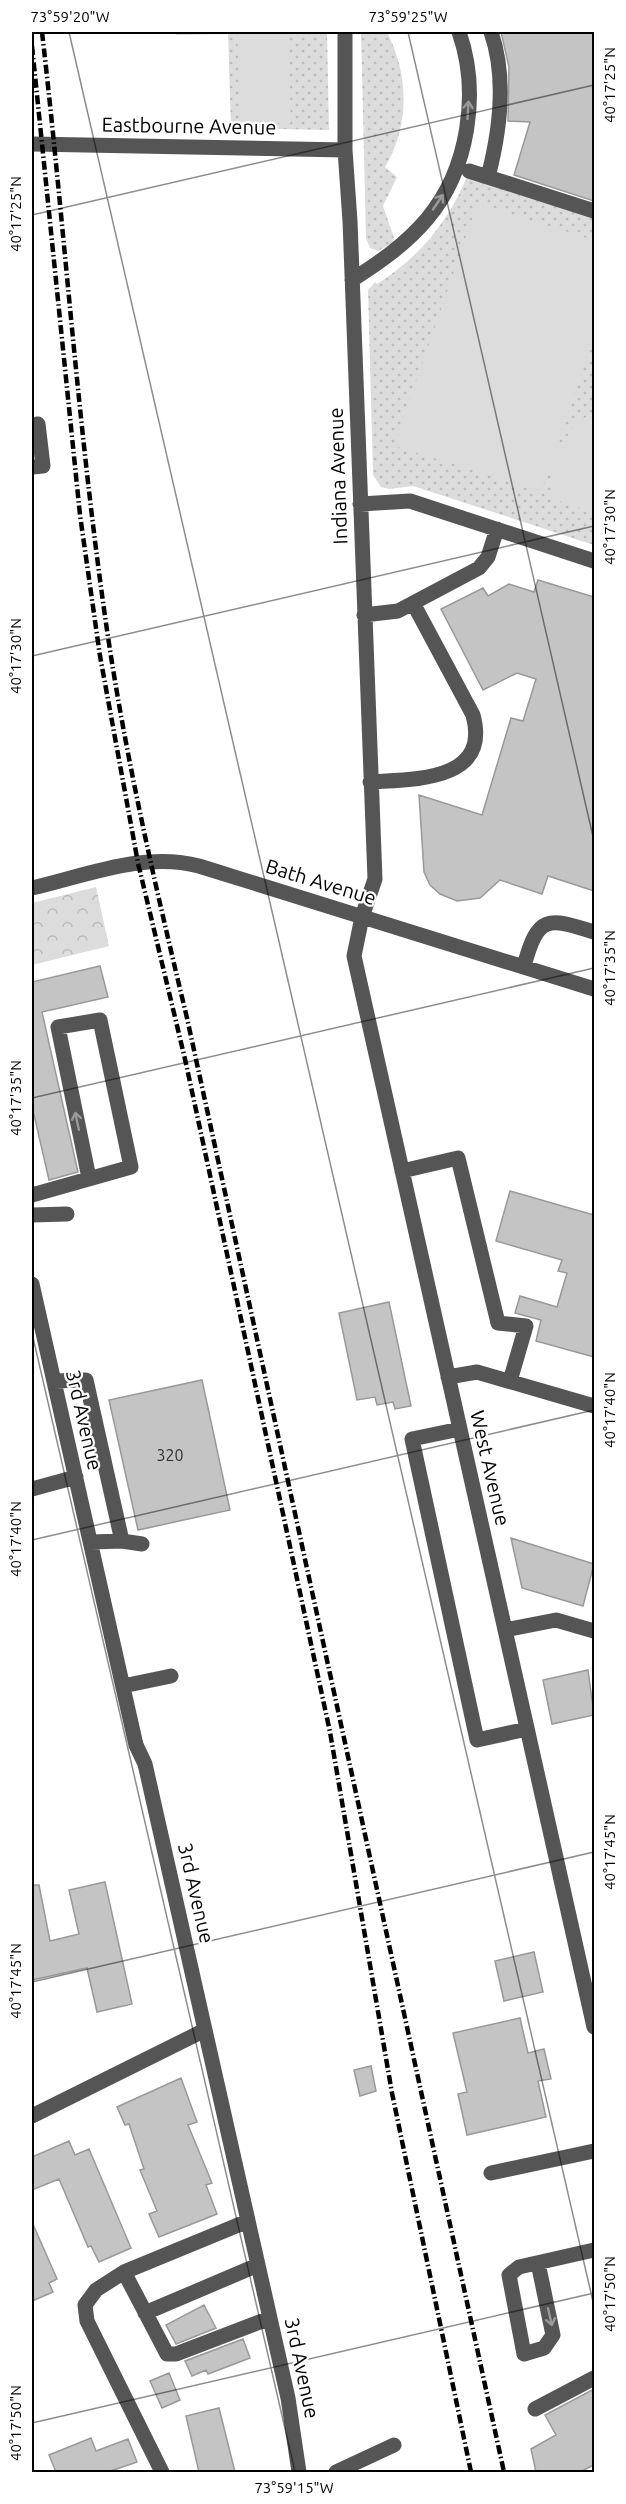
<svg xmlns="http://www.w3.org/2000/svg" width="626" height="2504" font-family="Ubuntu,sans-serif">
	<defs>
		<pattern id="grass-dots" width="8" height="8" patternUnits="userSpaceOnUse" patternTransform="scale(1.5)"><rect width="8" height="8" fill="#dcdcdc"/><path d="M2 2h.1M6 6h.1" fill="none" stroke="#bbb" stroke-width="1.8" stroke-linecap="round"/></pattern>
		<pattern id="park-crowns" width="20" height="18" patternUnits="userSpaceOnUse" patternTransform="scale(1.5)"><rect width="20" height="18" fill="#dcdcdc"/><path d="M2 6a3 3 0 1 1 6 0M12 15a3 3 0 1 1 6 0" fill="none" stroke="#bbb"/></pattern>
	</defs>
	<rect width="100%" height="100%" fill="#fff"/>
	<path fill="url(#grass-dots)" d="M176,32H327L329,130L231,128L228,34L176,35Z
		M361,32H387C409,75 410,125 385,167L397,177L383,206L394,238L392,243L378,251L370,248L366,238Z
		M469,171L594,211V545L413,486L389,489L381,487L373,475L368,290L375,282L377,284C419,258 452,218 469,171Z"/>
	<path fill="url(#park-crowns)" d="M96,887L109,946L32,965V903Z"/>
	<path fill="#dcdcdc" d="M237,32H289L291,123L240,125Z
		M477,204L594,240V333L554,455L576,423L594,412V513L551,498V464L541,491L394,446Z"/>
	<path fill="#c4c4c4" stroke="#999" stroke-width="1.5" d="M501,32H594V201L514,175L530,122L508,121L509,67Z
		M538,580L594,597V891L548,876L542,894L500,880L480,898L457,901L440,894L430,885L424,872L419,795L482,815L511,718L523,721L536,679L517,673L483,690L441,609L483,588L488,596L509,584L534,592Z
		M100,966L108,997L42,1012L78,1172L49,1180L32,1106V982Z
		M510,1191L594,1215V1357L536,1341L541,1320L515,1313L520,1296L557,1307L567,1273L558,1271L562,1260L496,1241Z
		M389,1302L411,1406L395,1409L393,1402L377,1405L375,1397L357,1400L339,1313Z
		M202,1380L230,1510L138,1530L109,1400Z
		M511,1538L594,1564L583,1606L522,1588Z
		M588,1670L594,1715L552,1724L543,1680Z
		M105,1882L132,2004L97,2012L87,1968L32,1980V1885H39L50,1941L79,1934L69,1890Z
		M534,1952L543,1992L504,2001L495,1961Z
		M520,2018L528,2053L544,2049L551,2079L538,2081L546,2117L467,2135L458,2094L467,2092L453,2033Z
		M371,2066L376,2091L360,2096L354,2070Z
		M181,2078L197,2122L188,2125L212,2183L206,2185L217,2214L159,2237L149,2214L157,2211L140,2170L144,2169L129,2124L125,2125L117,2107Z
		M69,2141L75,2155L89,2149L131,2248L99,2262L91,2246L88,2247L59,2179L32,2190V2157Z
		M32,2222L57,2279L49,2283L53,2292L32,2301Z
		M204,2305L216,2328L176,2344L166,2325Z
		M243,2339L250,2358L208,2374L206,2370L192,2376L185,2361Z
		M169,2373L180,2400L162,2408L150,2381Z
		M594,2389V2465L580,2472H536L531,2449L556,2435L545,2415Z
		M219,2408L235,2472H199L186,2416Z
		M91,2438L96,2451L128,2439L137,2462L108,2472H56L49,2455Z"/>
	<g fill="none" stroke-linecap="round" stroke-linejoin="round">
		<path stroke="#555" stroke-width="15" d="M345,32V150L350,221L375,879L362,917L354,956L594,2027
			M32,144L345,150
			M469,171L594,211
			M488,177C500,131 507,78 491,32
			M352,280C380,262 406,244 427,219C469,169 480,92 459,32
			M32,425L38,424L43,466L32,467
			M360,504L410,501L594,561
			M364,615L398,611L479,568L488,557L497,529
			M370,782C413,779 491,782 473,715L413,603
			M32,888C85,876 144,851 199,866L594,989
			M524,966C538,915 547,917 594,932
			M402,1171L458,1158L498,1323L526,1326L510,1381
			M32,1195L131,1167L100,1020L58,1027L89,1178
			M32,1215L67,1214
			M32,1284L136,1745L145,1764L288,2398L299,2472
			M448,1377L477,1372L594,1406
			M54,1381L86,1380L122,1541
			M460,1429L412,1439L477,1740L527,1729
			M32,1489L76,1477
			M91,1542L122,1541L142,1544
			M505,1630L556,1620L594,1631
			M123,1686L171,1676
			M32,2116L205,2030
			M491,2173L594,2151
			M248,2221L124,2272L167,2354H176L270,2318
			M538,2263L553,2335L544,2348L524,2354L509,2275L519,2267L594,2250
			M124,2272L96,2290L85,2305L87,2321L162,2472
			M145,2313L258,2265
			M535,2409L594,2378
			M336,2472L394,2445"/>
		<path stroke="#000" stroke-width="4.5" stroke-dasharray="9 3 1.5 3" stroke-linecap="butt" d="M42,32C65,231 78,431 107,630C126,760 156,889 187,1018L504,2472
			M32,46L80,515L100,656L138,863L185,1059L330,1732L392,2093L471,2472"/>
	</g>
	<defs><path id="oneway-shaft" d="M-6 0H5M1.5-3L5.5 0L1.5 3" fill="none" stroke-width="1.6" stroke-linecap="round" stroke-linejoin="round" transform="scale(1.5)"/></defs>
	<g stroke="#999">
		<use href="#oneway-shaft" transform="translate(468 110) rotate(-87)"/>
		<use href="#oneway-shaft" transform="translate(438 202) rotate(-56)"/>
		<use href="#oneway-shaft" transform="translate(77 1121) rotate(-102)"/>
		<use href="#oneway-shaft" transform="translate(550 2317) rotate(77)"/>
	</g>
	<path fill="none" stroke="#000" stroke-width="1.5" stroke-opacity="0.45" d="M69,32L594,2306M408,32L594,841M32,215L594,85M32,656L594,526M32,1098L594,968M32,1333L295,2472M32,1540L594,1410M32,1982L594,1852M32,2423L594,2293"/>
	<g text-anchor="middle" stroke-width="4.5" stroke-linejoin="round" paint-order="stroke">
		<g font-size="16" fill="#313131">
			<text x="170" y="1461">320</text>
		</g>
		<g font-size="20" fill="#000" stroke="#fff">
			<text transform="translate(189 126) rotate(1)" y="7">Eastbourne Avenue</text>
			<text transform="translate(338 476) rotate(-92)" y="7">Indiana Avenue</text>
			<text transform="translate(321 882) rotate(17)" y="7">Bath Avenue</text>
			<text transform="translate(84 1420) rotate(77)" y="7">3rd Avenue</text>
			<text transform="translate(490 1468) rotate(77)" y="7">West Avenue</text>
			<text transform="translate(196 1893) rotate(77)" y="7">3rd Avenue</text>
			<text transform="translate(302 2368) rotate(78)" y="7">3rd Avenue</text>
		</g>
	</g>
	<rect width="626" height="2504" fill="none" stroke="#ffffff" stroke-width="66"/>
	<rect x="33" y="33" width="560" height="2438" fill="none" stroke="#000" stroke-width="2"/>
	<g font-size="15" text-anchor="middle" fill="#000">
		<text x="70" y="22">73°59'20"W</text>
		<text x="408" y="22">73°59'25"W</text>
		<text transform="translate(610 85) rotate(-90)" y="5">40°17'25"N</text>
		<text transform="translate(16 214) rotate(-90)" y="5">40°17'25"N</text>
		<text transform="translate(610 527) rotate(-90)" y="5">40°17'30"N</text>
		<text transform="translate(16 656) rotate(-90)" y="5">40°17'30"N</text>
		<text transform="translate(610 968) rotate(-90)" y="5">40°17'35"N</text>
		<text transform="translate(16 1098) rotate(-90)" y="5">40°17'35"N</text>
		<text transform="translate(610 1410) rotate(-90)" y="5">40°17'40"N</text>
		<text transform="translate(16 1539) rotate(-90)" y="5">40°17'40"N</text>
		<text transform="translate(610 1852) rotate(-90)" y="5">40°17'45"N</text>
		<text transform="translate(16 1981) rotate(-90)" y="5">40°17'45"N</text>
		<text transform="translate(610 2294) rotate(-90)" y="5">40°17'50"N</text>
		<text transform="translate(16 2423) rotate(-90)" y="5">40°17'50"N</text>
		<text x="294" y="2493">73°59'15"W</text>
	</g>
</svg>
